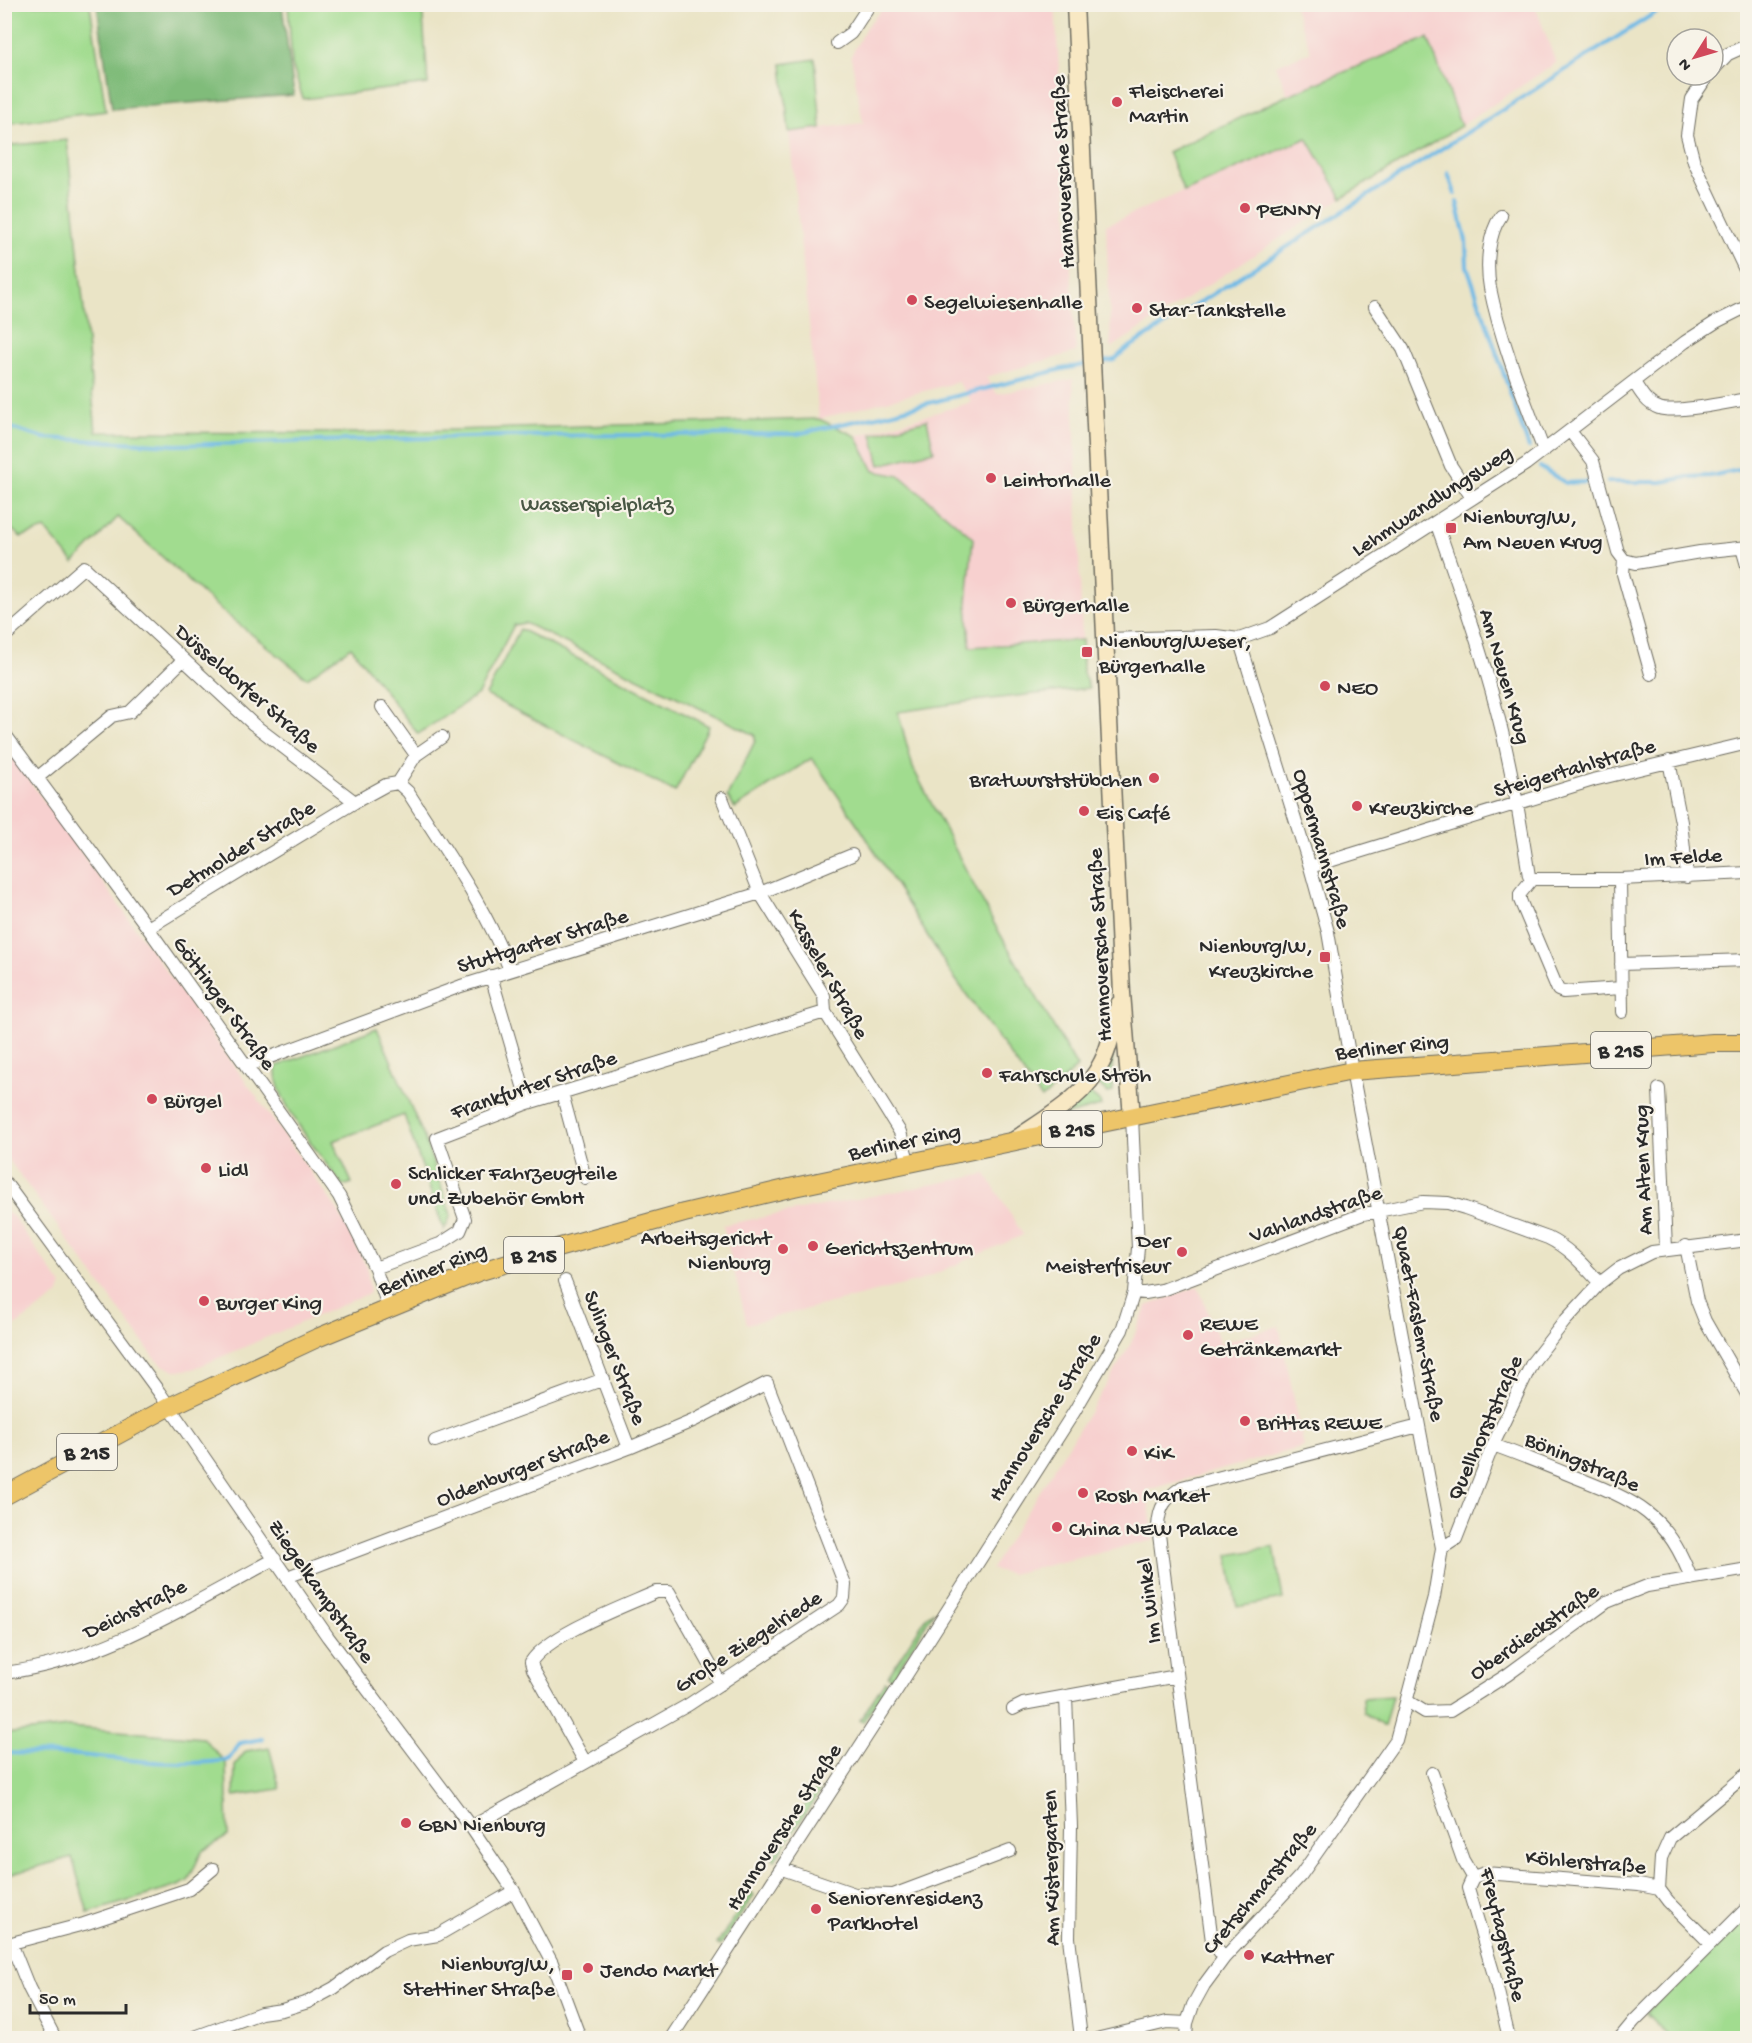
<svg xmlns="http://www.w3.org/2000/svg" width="1752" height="2043" font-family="'Gochi Hand',sans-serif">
	<rect width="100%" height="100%" fill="#f7f3e8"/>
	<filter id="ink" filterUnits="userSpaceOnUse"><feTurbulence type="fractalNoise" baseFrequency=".0167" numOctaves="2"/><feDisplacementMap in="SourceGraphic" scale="12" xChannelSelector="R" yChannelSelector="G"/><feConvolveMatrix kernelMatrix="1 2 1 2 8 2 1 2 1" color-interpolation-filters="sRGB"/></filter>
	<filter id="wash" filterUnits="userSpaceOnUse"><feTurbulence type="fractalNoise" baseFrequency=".008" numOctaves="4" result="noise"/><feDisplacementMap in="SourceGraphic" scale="24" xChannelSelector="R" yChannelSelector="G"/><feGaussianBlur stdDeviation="1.35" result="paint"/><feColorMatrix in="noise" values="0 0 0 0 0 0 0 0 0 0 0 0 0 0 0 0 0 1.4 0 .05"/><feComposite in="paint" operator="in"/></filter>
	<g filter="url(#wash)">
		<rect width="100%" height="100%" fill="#eae4c6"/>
		<path fill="#f7d0cf" d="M1293,4L1535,5L1556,63L1461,126L1428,38L1288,95L1276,65L1311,52Z
			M886,5H1055L1076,352L986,377L997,394L1073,379L1082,640L970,647L967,602L973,538L900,476L874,471L856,436L972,402L958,382L819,419L789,132L863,123L851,56L866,27Z
			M1307,138L1342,198L1111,348L1106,225Z
			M4,745L337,1209L367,1268L370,1293L193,1369L175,1371L163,1365L154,1357L5,1155Z
			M986,1174L1023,1235L919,1281L747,1324L723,1225Z
			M5,1212L12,1215L62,1286L58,1295L5,1333Z
			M1198,1286L1220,1343L1279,1326L1304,1447L1147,1490L1154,1540L1011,1574L991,1569L1109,1381L1131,1343L1147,1306Z"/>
		<path fill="#a1dc8f" stroke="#66845d" stroke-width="1.5" d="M4,5H90L106,111L5,124Z
			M288,5H422L428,84L303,99L292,64Z
			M1428,38L1461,126L1342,198L1307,138L1184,192L1168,152L1288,95Z
			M815,59L821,128L789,132L782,64Z
			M67,140L96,432L353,433L819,419L856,436L874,471L900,476L973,538L967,602L970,647L1082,640L1083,673L1089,688L973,701L898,712L913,768L992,920L1077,1067L1042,1099L951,973L862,831L812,758L735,808L727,797L755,741V735L525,623L514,625L478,694L418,734L351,647L307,678L221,610L118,517L74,563L45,529L21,537L5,524L4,146Z
			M927,420L934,451L880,465L872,434Z
			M520,629L709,726L675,792L486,695Z
			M377,1028L424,1137L451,1215L444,1230L404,1115L333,1141L352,1183L343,1186C326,1162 268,1094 277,1066Z
			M1112,1054L1113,1092L1107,1093L1096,1082Z
			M1088,1092L1100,1102L1101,1106L1059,1117Z
			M1274,1547L1283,1599L1237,1607L1228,1555Z
			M934,1611L892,1679L888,1676L927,1616Z
			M885,1681L888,1683L863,1722L860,1720Z
			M1392,1696L1384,1727L1363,1712L1362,1698Z
			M68,1727L203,1738L226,1763L228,1836L202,1851L188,1881L178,1886L88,1913L72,1857L5,1876V1734Z
			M269,1747L280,1789L234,1796L235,1765L246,1751Z
			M816,1788L820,1791L775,1860L772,1858Z
			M751,1892L754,1895L720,1946L717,1944Z
			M1747,1913V2038H1670L1646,2013Z"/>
		<path fill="#80bc7a" stroke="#567452" stroke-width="1.5" d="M97,5H282L294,95L112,109Z"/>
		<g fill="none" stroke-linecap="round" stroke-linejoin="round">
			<path stroke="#6db9e6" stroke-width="4" d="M1448,173L1455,194
				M1457,202L1466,241L1467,266L1529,448
				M1096,363L1114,360L1125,350L1669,4
				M4,426L44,438L176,445L503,436L797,434L882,415L1062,369L1089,364
				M1540,467L1566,483L1588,482
				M1608,482H1661L1688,477L1710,476L1748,468
				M4,1753C29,1754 55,1753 79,1755C128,1760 179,1767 228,1760L240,1743L262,1739"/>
		</g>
	</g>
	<g filter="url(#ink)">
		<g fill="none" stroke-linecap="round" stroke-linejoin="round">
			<defs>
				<path id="street" d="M837,43L851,33L870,4
					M1713,70L1728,54L1748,45
					M1708,75L1692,99L1687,135L1694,162L1748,276
					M1501,216C1488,234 1486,265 1490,288C1501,343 1524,398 1544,451
					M1375,307L1403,349L1451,466L1472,498
					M1634,382C1640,392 1647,404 1659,408C1675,414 1728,402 1748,399
					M1570,431L1593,461L1618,552L1624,560L1636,563L1700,552L1748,547
					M1436,522C1464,601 1492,680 1509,763C1517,800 1523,838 1529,876L1532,879
					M1742,548L1748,569
					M1624,560L1623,574L1651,674
					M4,637L84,567L253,724L355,802
					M1106,639L1216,636L1239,639L1270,628L1526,464L1685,342L1716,322L1748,306
					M4,733L148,928L339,1196L375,1268L389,1309
					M416,755L442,737
					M1669,761L1681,822L1687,877
					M37,778L112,716L130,712L183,660
					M398,783L408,792C444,849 486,907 510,970
					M722,798L760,893L824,996L825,1012L900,1132L909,1164
					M1310,867L1593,780L1748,743
					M1532,879H1620L1748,873
					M1532,879L1520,894V900L1558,990L1563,992L1621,988
					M1620,879L1622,1012
					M148,928L355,802L386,785L398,783L416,755L382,707
					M1621,964L1748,960
					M491,976L528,1103
					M246,1066L461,986L760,893L852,855
					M1659,1089L1666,1249
					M562,1093L585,1178
					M4,1181L159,1392L328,1637L471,1827L514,1891L552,1963L580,2038
					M1686,1246L1697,1301L1705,1321L1748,1396
					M375,1268L440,1244L460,1231L465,1219L437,1138L528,1103L825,1012
					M565,1281L629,1448
					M1134,1292L1145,1293L1162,1290L1363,1214L1423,1202L1448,1203L1465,1208L1548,1238C1569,1248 1584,1266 1600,1283
					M435,1441L604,1379
					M1493,1445C1521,1455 1548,1466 1575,1477C1634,1500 1669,1515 1691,1579
					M1442,1548L1456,1539L1493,1445L1532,1363L1564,1322L1600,1283L1618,1269L1652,1252L1748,1240
					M287,1577L629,1448L695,1420L767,1383L845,1585L844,1598L839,1605L688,1705L471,1827
					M4,1673C103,1661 188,1605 275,1559
					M1066,1697L1071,1826L1069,1938L1081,2038
					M1407,1701L1425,1712L1450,1711L1507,1675L1607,1602L1647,1586L1748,1569
					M1013,1709L1023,1704L1177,1676
					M585,1762L533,1669L531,1662C549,1634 625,1606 656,1592H669L721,1684
					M1432,1773L1463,1860L1473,1877
					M782,1869L855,1894L893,1895L1010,1851
					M1473,1877L1485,1873L1639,1885L1659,1889
					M1473,1877L1468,1888L1494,1975L1509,2038
					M11,1943L29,1988L55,2038
					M1710,1943L1668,1901L1659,1889L1661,1858L1670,1838L1748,1773
					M4,1945L84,1924L189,1889L213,1869
					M1224,1958L1212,1941L1158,1527C1159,1506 1165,1499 1182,1487L1419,1426
					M192,2038L261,2013L282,2010L308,2002L334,1988L384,1951L408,1940L438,1935L514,1891
					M671,2038L898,1688L1074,1412L1122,1330L1134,1292L1138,1248L1132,1117
					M1100,2038L1167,2022L1187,2023
					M1186,2038L1187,2023L1193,2005L1204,1985L1224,1958L1301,1875L1396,1740L1434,1597L1442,1548L1352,1071L1328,932L1310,867L1239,639
					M1620,2038L1634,2021L1748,1907"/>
				<path id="secondary" d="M1075,4L1122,993L1132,1117
					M1013,1141C1044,1119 1085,1098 1102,1062C1111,1045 1114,1023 1119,1004"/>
				<path id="primary" d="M4,1496L169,1407L317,1338L478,1272L557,1248L684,1213L794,1187L1352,1071L1713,1043H1748"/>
			</defs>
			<use href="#street" stroke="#6e6c61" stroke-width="14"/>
			<use href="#secondary" stroke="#6e6c61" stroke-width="19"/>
			<use href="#primary" stroke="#6e6c61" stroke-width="20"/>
			<use href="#street" stroke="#fff" stroke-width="12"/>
			<use href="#secondary" stroke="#f8e8c3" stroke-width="16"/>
			<use href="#primary" stroke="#edc569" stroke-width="18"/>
		</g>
	</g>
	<g fill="#d1495b" stroke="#f7f3e8" stroke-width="2">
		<circle cx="1117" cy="102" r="6"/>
		<circle cx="1245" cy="208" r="6"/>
		<circle cx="912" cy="300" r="6"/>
		<circle cx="1137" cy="308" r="6"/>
		<circle cx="991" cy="478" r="6"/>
		<rect x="1445" y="522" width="12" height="12" rx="3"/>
		<circle cx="1011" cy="603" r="6"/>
		<rect x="1081" y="646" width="12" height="12" rx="3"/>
		<circle cx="1325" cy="686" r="6"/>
		<circle cx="1154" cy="778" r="6"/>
		<circle cx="1357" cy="806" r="6"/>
		<circle cx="1084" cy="811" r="6"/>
		<rect x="1319" y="951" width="12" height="12" rx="3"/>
		<circle cx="987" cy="1073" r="6"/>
		<circle cx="152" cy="1099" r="6"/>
		<circle cx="206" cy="1168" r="6"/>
		<circle cx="396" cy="1184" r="6"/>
		<circle cx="813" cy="1246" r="6"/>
		<circle cx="783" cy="1249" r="6"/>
		<circle cx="1182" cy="1252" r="6"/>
		<circle cx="204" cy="1301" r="6"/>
		<circle cx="1188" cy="1335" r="6"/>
		<circle cx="1245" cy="1421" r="6"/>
		<circle cx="1132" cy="1451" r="6"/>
		<circle cx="1083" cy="1493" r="6"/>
		<circle cx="1057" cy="1527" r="6"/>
		<circle cx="406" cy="1823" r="6"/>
		<circle cx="816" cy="1909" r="6"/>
		<circle cx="1249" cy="1955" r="6"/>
		<circle cx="588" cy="1968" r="6"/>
		<rect x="561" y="1969" width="12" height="12" rx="3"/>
	</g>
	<g text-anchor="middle" stroke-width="4.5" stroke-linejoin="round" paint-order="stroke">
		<g fill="#f7f3e8" stroke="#686764" stroke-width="1.5">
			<rect x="1591" y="1032" width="60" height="36" rx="4.5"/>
			<rect x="1042" y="1111" width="60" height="36" rx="4.5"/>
			<rect x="504" y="1237" width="60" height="36" rx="4.5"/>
			<rect x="57" y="1434" width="60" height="36" rx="4.5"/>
		</g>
		<g font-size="21" font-weight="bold" fill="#2b2b2b">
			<text x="1621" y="1057">B 215</text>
			<text x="1072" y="1136">B 215</text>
			<text x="534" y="1262">B 215</text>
			<text x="87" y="1459">B 215</text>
		</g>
		<g font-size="22" fill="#2b2b2b" stroke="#f7f3e8" text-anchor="start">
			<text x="1129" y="97">Fleischerei<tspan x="1129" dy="25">Martin</tspan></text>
			<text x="1257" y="216">PENNY</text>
			<text x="924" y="308">Segelwiesenhalle</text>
			<text x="1149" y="316">Star-Tankstelle</text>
			<text x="1003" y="486">Leintorhalle</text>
			<text x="1463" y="523">Nienburg/W,<tspan x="1463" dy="25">Am Neuen Krug</tspan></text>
			<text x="1023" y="611">Bürgerhalle</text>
			<text x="1099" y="647">Nienburg/Weser,<tspan x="1099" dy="25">Bürgerhalle</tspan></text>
			<text x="1337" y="694">NEO</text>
			<text x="1142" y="786" text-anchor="end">Bratwurststübchen</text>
			<text x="1369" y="814">Kreuzkirche</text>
			<text x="1096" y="819">Eis Café</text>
			<text x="1313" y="952" text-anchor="end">Nienburg/W,<tspan x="1313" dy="25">Kreuzkirche</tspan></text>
			<text x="999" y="1081">Fahrschule Ströh</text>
			<text x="164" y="1107">Bürgel</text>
			<text x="218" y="1176">Lidl</text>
			<text x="408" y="1179">Schlicker Fahrzeugteile<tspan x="408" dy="25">und Zubehör GmbH</tspan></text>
			<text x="771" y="1244" text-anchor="end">Arbeitsgericht<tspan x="771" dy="25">Nienburg</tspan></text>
			<text x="1170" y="1247" text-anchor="end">Der<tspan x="1170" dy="25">Meisterfriseur</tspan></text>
			<text x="825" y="1254">Gerichtszentrum</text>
			<text x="216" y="1309">Burger King</text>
			<text x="1200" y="1330">REWE<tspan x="1200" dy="25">Getränkemarkt</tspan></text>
			<text x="1257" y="1429">Brittas REWE</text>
			<text x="1144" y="1459">KiK</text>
			<text x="1095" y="1501">Rosh Market</text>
			<text x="1069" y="1535">China NEW Palace</text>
			<text x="418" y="1831">GBN Nienburg</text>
			<text x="828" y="1904">Seniorenresidenz<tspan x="828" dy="25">Parkhotel</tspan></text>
			<text x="1261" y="1963">Kattner</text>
			<text x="555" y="1970" text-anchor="end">Nienburg/W,<tspan x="555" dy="25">Stettiner Straße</tspan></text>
			<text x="600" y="1976">Jendo Markt</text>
		</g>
		<g font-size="22" fill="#2b2b2b" stroke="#f7f3e8">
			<text transform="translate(1061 172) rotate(-93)" y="8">Hannoversche Straße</text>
			<text transform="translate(1431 499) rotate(-33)" y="8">Lehmwandlungsweg</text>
			<text transform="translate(1507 676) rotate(74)" y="8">Am Neuen Krug</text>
			<text transform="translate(249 687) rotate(41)" y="8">Düsseldorfer Straße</text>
			<text transform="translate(1574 766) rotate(-16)" y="8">Steigertahlstraße</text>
			<text transform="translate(240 847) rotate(-31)" y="8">Detmolder Straße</text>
			<text transform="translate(1324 848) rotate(74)" y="8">Oppermannstraße</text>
			<text transform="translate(1683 855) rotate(-3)" y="8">Im Felde</text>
			<text transform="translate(542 939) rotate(-17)" y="8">Stuttgarter Straße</text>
			<text transform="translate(1098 945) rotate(-93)" y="8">Hannoversche Straße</text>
			<text transform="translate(830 973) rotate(61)" y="8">Kasseler Straße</text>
			<text transform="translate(226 1002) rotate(54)" y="8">Göttinger Straße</text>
			<text transform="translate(1392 1045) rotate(-6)" y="8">Berliner Ring</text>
			<text transform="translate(533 1083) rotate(-19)" y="8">Frankfurter Straße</text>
			<text transform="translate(904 1140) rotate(-12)" y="8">Berliner Ring</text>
			<text transform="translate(1641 1170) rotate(-92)" y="8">Am Alten Krug</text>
			<text transform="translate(1315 1212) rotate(-19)" y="8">Vahlandstraße</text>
			<text transform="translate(432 1267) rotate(-21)" y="8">Berliner Ring</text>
			<text transform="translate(1421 1323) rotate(79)" y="8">Quaet-Faslem-Straße</text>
			<text transform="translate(617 1357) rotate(69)" y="8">Sulinger Straße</text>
			<text transform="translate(1043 1416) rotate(-58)" y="8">Hannoversche Straße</text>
			<text transform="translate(1483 1427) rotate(-66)" y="8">Quellhorststraße</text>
			<text transform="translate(1583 1460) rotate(23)" y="8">Böningstraße</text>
			<text transform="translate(522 1466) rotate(-21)" y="8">Oldenburger Straße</text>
			<text transform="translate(323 1590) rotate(55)" y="8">Ziegelkampstraße</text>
			<text transform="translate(1147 1601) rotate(-97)" y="8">Im Winkel</text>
			<text transform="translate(134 1607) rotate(-26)" y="8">Deichstraße</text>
			<text transform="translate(1533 1630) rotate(-35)" y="8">Oberdieckstraße</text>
			<text transform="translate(747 1640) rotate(-33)" y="8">Große Ziegelriede</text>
			<text transform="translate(782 1826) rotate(-57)" y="8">Hannoversche Straße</text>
			<text transform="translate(1586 1860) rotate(5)" y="8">Köhlerstraße</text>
			<text transform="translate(1049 1868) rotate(-91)" y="8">Am Küstergarten</text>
			<text transform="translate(1258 1887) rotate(-50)" y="8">Cretschmarstraße</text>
			<text transform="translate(1505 1934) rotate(76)" y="8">Freytagstraße</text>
		</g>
		<g font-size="22" fill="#485744" stroke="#f7f3e8">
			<text x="597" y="510">Wasserspielplatz</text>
		</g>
	</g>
	<rect width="1752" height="2043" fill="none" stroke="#f7f3e8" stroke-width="24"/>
	<g transform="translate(1695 57) rotate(233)"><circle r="28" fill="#f7f3e8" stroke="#a5a39c" stroke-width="1.5"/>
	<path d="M0-4.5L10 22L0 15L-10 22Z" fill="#d1495b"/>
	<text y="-9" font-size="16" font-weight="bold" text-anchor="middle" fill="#2b2b2b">N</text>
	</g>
	<path d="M30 2004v9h96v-9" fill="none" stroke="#2b2b2b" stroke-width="3"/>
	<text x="39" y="2004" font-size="18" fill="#2b2b2b" stroke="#f7f3e8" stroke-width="4.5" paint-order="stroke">50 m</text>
</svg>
